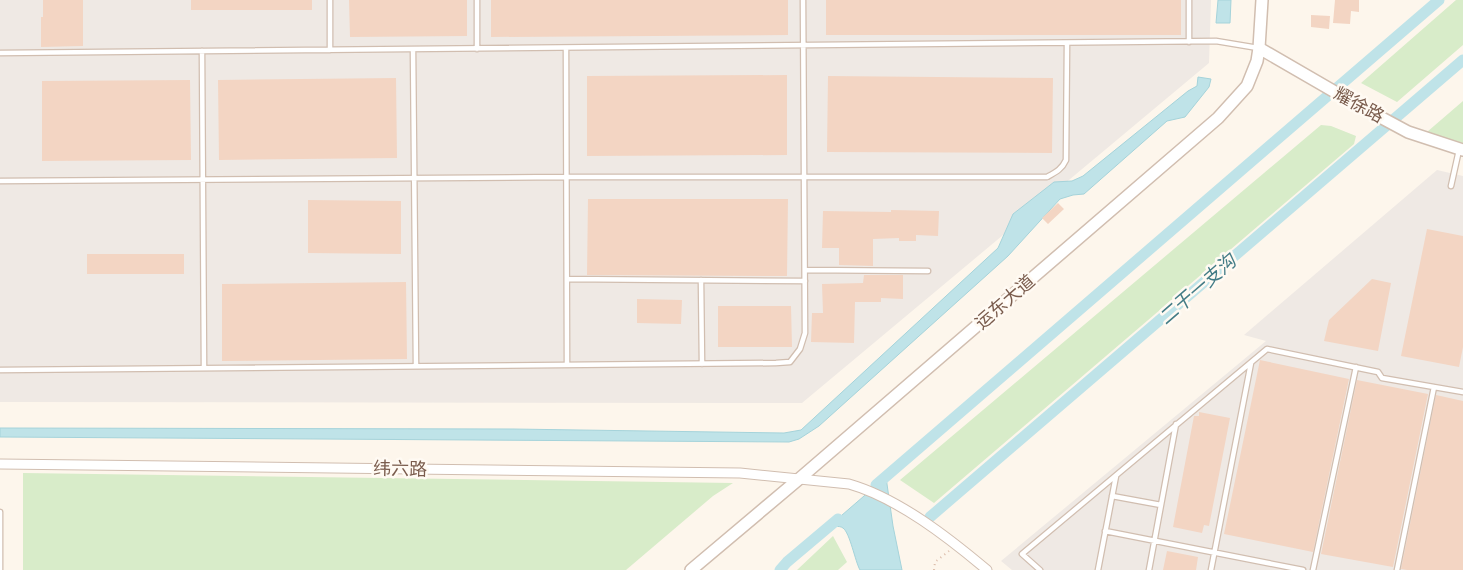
<svg xmlns="http://www.w3.org/2000/svg" width="1463" height="570" font-family="'DejaVu Sans','Noto Sans SC',sans-serif">
	<rect width="100%" height="100%" fill="#fdf6ec"/>
	<path fill="#efe9e4" d="M0,0H1211L1209,63L802,403L0,402Z
		M1437,170L1463,176V570H1012L1001,561L1266,341L1244,335Z"/>
	<path fill="#d8ecc9" d="M1456,0H1463V45L1397,102L1361,83Z
		M1463,101V145L1427,132Z
		M1321,125L1331,126L1356,136L1354,144L934,503L900,480Z
		M23,473L733,483L713,496L626,570H23Z
		M833,536L847,562L838,570H797Z"/>
	<path fill="#bfe3e8" stroke="#a5d3da" d="M1218,0H1231L1230,23H1216Z
		M1198,77L1211,79L1209,87L1185,117L1167,121L1084,194L1073,195L1060,199L1008,256L819,426L799,439L789,442L0,437V428L513,429L784,433L801,430L998,248L1013,214L1054,182L1072,181L1083,176L1188,91L1197,86Z
		M886,477L893,526L902,570H860C855,561 850,533 843,528C839,525 832,527 827,528Z"/>
	<g fill="none" stroke-linecap="round" stroke-linejoin="round">
		<path stroke="#bfe3e8" stroke-width="11" d="M876,485L1439,0
			M930,517L1463,60
			M780,570L787,562L838,519"/>
	</g>
	<path fill="#f3d5c3" d="M43,0H83V46L41,47V17H43Z
		M191,0H312V10H191Z
		M349,0H467V36L350,37Z
		M491,0H788V35L491,37Z
		M826,0H1181V35H826Z
		M1335,0H1359V12L1351,11L1350,24L1333,23Z
		M1311,15L1330,16L1329,29L1311,27Z
		M787,75V155L587,156V76Z
		M828,76L1053,78L1052,153L827,152Z
		M396,78L397,158L219,160L218,80Z
		M190,80L191,160L42,161V81Z
		M588,199H788L787,276L587,275Z
		M308,200L401,201V254L308,253Z
		M1058,203L1064,209L1048,224L1042,218Z
		M891,210L939,211L938,236L916,235V241H899V238L873,239V266L839,265V248H822L823,211L891,212Z
		M1427,229L1463,236V347L1459,367L1401,356Z
		M87,254H184V274H87Z
		M864,275H903V299L881,298V302H855L854,343L811,342L812,313H823L822,284L863,283Z
		M1372,279L1391,283L1378,351L1324,341L1329,320Z
		M406,282L407,359L222,361V284Z
		M637,299L682,300L681,324L637,323Z
		M718,306H791L792,347H718Z
		M1260,360L1349,379L1313,552L1224,534Z
		M1357,380L1428,394L1393,567L1321,554Z
		M1436,395L1463,401V570H1407L1401,569Z
		M1199,412L1230,418L1209,526L1204,525L1202,533L1173,527L1194,416H1199Z
		M1167,551L1198,557L1196,570H1163Z"/>
	<g fill="none" stroke-linecap="round" stroke-linejoin="round">
		<defs>
			<path id="service" d="M330,0V50
				M1189,0V42
				M566,48L567,365
				M413,49L416,366
				M477,49V0
				M202,51L204,368
				M0,53L1216,41L1258,48
				M0,181L566,177H1047C1056,172 1062,169 1066,160L1067,43
				M1451,186L1459,150
				M805,270L928,271
				M567,279L805,281
				M701,280L702,364
				M0,370L776,363L790,362L800,349L805,333L803,0
				M1112,496L1161,505
				M0,512V570
				M1105,531L1303,570
				M1040,570L1022,554L1267,349L1378,372L1382,378L1463,392
				M1098,570L1116,476
				M1149,570L1176,424
				M1211,570L1251,363
				M1313,570L1356,367
				M1397,570L1434,387"/>
			<path id="minor" d="M0,464L740,473L849,484C898,498 949,538 987,570"/>
			<path id="tertiary" d="M1259,48L1354,103L1408,132L1463,150
				M691,570L799,479L1218,118L1247,86L1257,61L1259,48L1262,0"/>
		</defs>
		<use href="#service" stroke="#d1beb0" stroke-width="7"/>
		<use href="#minor" stroke="#d1beb0" stroke-width="11"/>
		<use href="#tertiary" stroke="#d1beb0" stroke-width="14"/>
		<path stroke="#d9b8a5" stroke-width="2" stroke-dasharray="1 4" stroke-linecap="butt" d="M934,570L935,562L949,551"/>
		<use href="#service" stroke="#fff" stroke-width="4.5"/>
		<use href="#minor" stroke="#fff" stroke-width="9"/>
		<use href="#tertiary" stroke="#fff" stroke-width="11"/>
	</g>
	<g text-anchor="middle" stroke-width="5" stroke-linejoin="round" paint-order="stroke">
		<g font-size="18" fill="#7a5c4d" stroke="#fffaf3">
			<text transform="translate(1359 105) rotate(29)" y="6">耀徐路</text>
			<text transform="translate(1005 302) rotate(-41)" y="6">运东大道</text>
			<text transform="translate(400 469) rotate(1)" y="6">纬六路</text>
		</g>
		<g font-size="19" font-style="italic" fill="#437c86" stroke="#fffaf3">
			<text transform="translate(1197 289) rotate(-41)" y="7">二干一支沟</text>
		</g>
	</g>
</svg>
